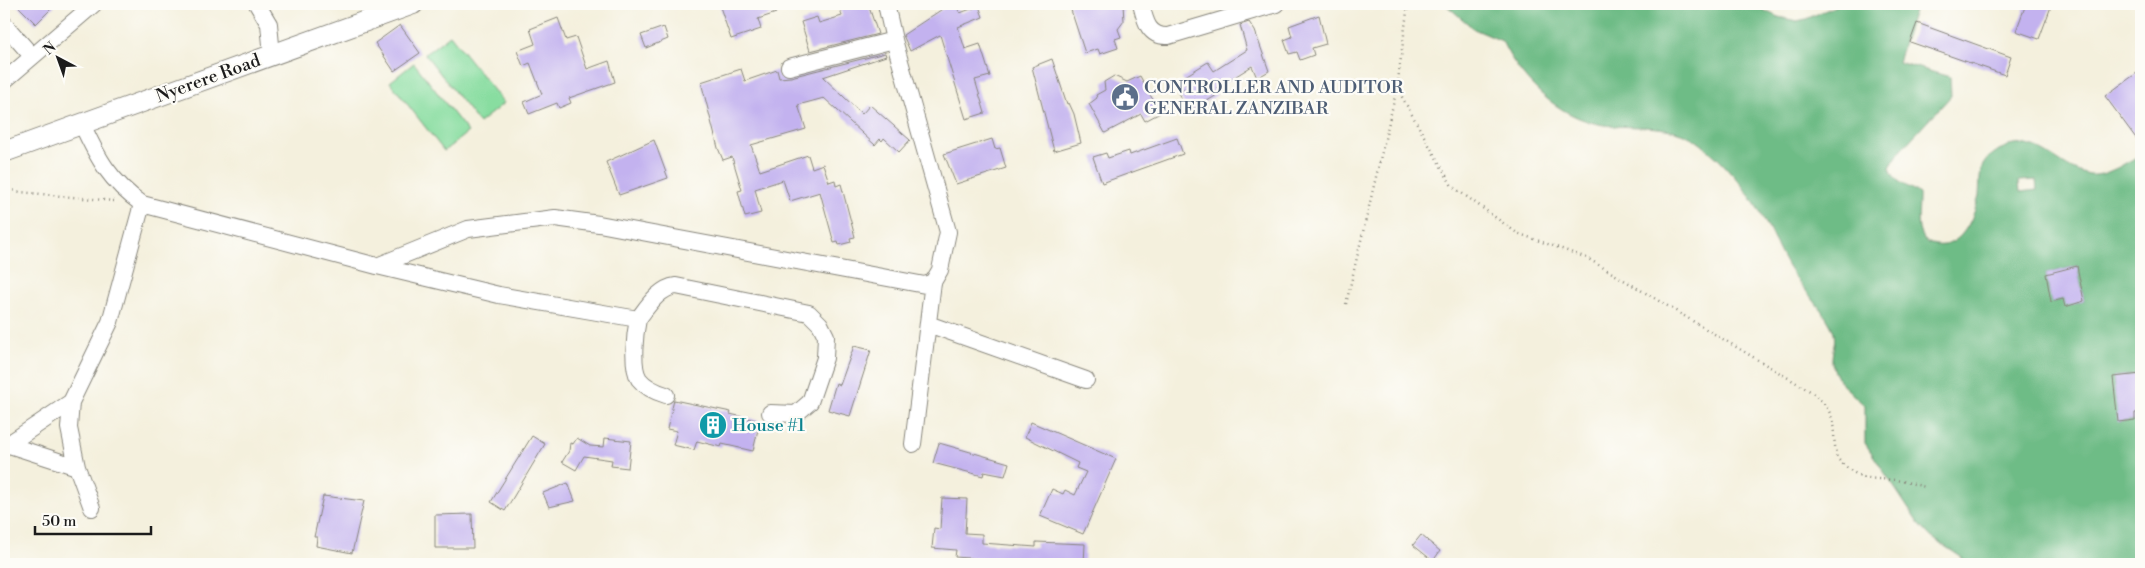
<svg xmlns="http://www.w3.org/2000/svg" width="2145" height="568" font-family="'Libre Bodoni',serif">
	<rect width="100%" height="100%" fill="#fdfcf7"/>
	<filter id="ink" filterUnits="userSpaceOnUse"><feTurbulence type="fractalNoise" baseFrequency=".02" numOctaves="2"/><feDisplacementMap in="SourceGraphic" scale="10" xChannelSelector="R" yChannelSelector="G"/><feConvolveMatrix kernelMatrix="1 2 1 2 8 2 1 2 1" color-interpolation-filters="sRGB"/></filter>
	<filter id="wash" filterUnits="userSpaceOnUse"><feTurbulence type="fractalNoise" baseFrequency=".0096" numOctaves="4" result="noise"/><feDisplacementMap in="SourceGraphic" scale="20" xChannelSelector="R" yChannelSelector="G"/><feGaussianBlur stdDeviation="1.12" result="paint"/><feColorMatrix in="noise" values="0 0 0 0 0 0 0 0 0 0 0 0 0 0 0 0 0 1.4 0 .05"/><feComposite in="paint" operator="in"/></filter>
	<g filter="url(#wash)">
		<rect width="100%" height="100%" fill="#f4f0dd"/>
		<path fill="#88dda0" stroke="#527c5e" d="M450,35L504,103L479,123L425,54Z
			M414,63L468,132L444,151L390,82Z"/>
		<path fill="#6ebc86" stroke="#456c51" fill-rule="evenodd" d="M1445,4H1751L1778,17L1797,21L1806,19L1840,4H1916L1898,62L1950,77L1951,96L1900,151L1890,167C1894,184 1907,184 1919,194C1920,211 1911,242 1936,245C1962,249 1975,215 1979,195C1980,185 1979,175 1983,165C1987,158 1993,154 1999,150C2038,130 2057,170 2090,175C2101,176 2110,171 2119,167C2127,162 2135,159 2141,153V374L2113,377L2119,422L2135,420V413L2141,412V564H1967L1961,557L1931,537L1918,523L1865,443V406C1853,394 1833,379 1832,361C1832,346 1839,339 1830,324C1820,305 1800,286 1788,267C1778,250 1771,232 1762,216C1748,190 1724,162 1701,144C1676,124 1645,128 1614,126C1565,124 1522,84 1502,41L1474,29ZM2036,180L2037,190L2020,192L2019,181ZM2077,266L2084,301L2066,306L2063,299L2051,302L2046,274Z"/>
		<g id="blocks">
			<path fill="#c3b2ef" d="M16,4H56L36,24Z
				M719,4H773L776,13L758,19L761,29L731,39Z
				M839,4H868L878,34L810,51L801,22L817,17L819,23L842,16Z
				M950,4H955L960,13L979,6L983,17L958,27L965,49L980,44L990,76L975,80L985,113L966,119L940,35L910,51L903,35Z
				M1069,4H1123L1124,21L1118,29L1121,37L1115,39L1118,48L1100,54L1098,49L1085,53Z
				M2026,4H2052L2039,39L2016,31Z
				M1319,15L1326,44L1312,48L1314,55L1300,60L1297,52L1289,54L1284,40L1292,37L1289,26Z
				M558,18L566,40L576,37L587,69L609,61L615,82L569,98L571,103L559,108L557,103L529,114L524,102L542,94L530,63L523,66L517,51L535,44L530,29Z
				M1249,22L1255,31L1269,71L1257,78L1252,66L1214,90L1217,95L1189,112L1178,93L1188,87L1182,78L1208,62L1214,71L1247,50L1240,25Z
				M1917,23L2011,57L2005,75L1910,42Z
				M400,25L420,53L394,71L375,43Z
				M664,27L668,39L646,48L641,35Z
				M885,53L886,56L823,77L862,114L870,105L910,140L899,152L884,138L882,141L880,139L875,145L824,98L798,105L806,129L751,145L760,171L808,155L812,168L823,164L829,182L835,180L836,186L841,184L855,237L850,238L851,242L839,245L838,242L834,243L820,192L790,201L783,180L755,189L761,213L745,217L738,191L742,190L732,157L723,160L718,148L701,82L741,69L745,81L777,70L779,78L791,77Z
				M1052,59L1067,104L1069,103L1074,114L1081,143L1054,151L1032,67Z
				M2141,70V145L2105,96Z
				M1114,76L1127,82L1140,76L1160,113L1145,121L1141,114L1105,133L1089,104L1097,98L1096,95L1105,90L1104,82Z
				M1177,138L1183,154L1102,183L1093,157L1106,153L1108,158L1129,151L1130,155Z
				M992,139L995,149L1000,148L1006,168L956,184L944,154Z
				M654,140L668,178L619,195L606,162Z
				M2077,266L2084,301L2065,307L2063,299L2051,302L2046,274Z
				M854,346L871,350L850,416L828,410L836,383L840,385Z
				M2141,374V412L2135,413V420L2118,422L2113,377Z
				M674,400L731,412L730,414L760,421L753,451L722,444L721,447L697,441L694,450L673,445L677,431L667,429Z
				M1031,422L1116,459L1083,534L1040,516L1052,489L1063,494L1065,490L1075,495L1086,472L1076,468L1078,463L1025,437Z
				M532,436L545,444L505,511L491,502Z
				M577,438L590,446L604,447L605,438L631,441L628,468L611,466L612,460L584,456L576,470L562,462L569,451L570,443L573,444Z
				M939,443L1009,463L1005,476L984,472L983,476L933,463Z
				M568,483L575,501L549,507L543,493Z
				M323,496L364,501L352,553L316,546L317,537H314Z
				M942,498L967,499L965,533L982,534V543L1036,547V542L1085,544L1084,564H982V559L955,557L956,550L932,548L934,528L940,529Z
				M472,514L473,548H435V515Z
				M1421,535L1440,551L1433,561L1413,545Z"/>
		</g>
	</g>
	<g filter="url(#ink)">
		<use href="#blocks" fill-opacity="0" stroke="#88867c" stroke-width="1"/>
		<g fill="none" stroke-linecap="round" stroke-linejoin="round">
			<defs>
				<path id="minor" d="M257,4L269,24L272,55
					M1141,4C1145,20 1148,37 1168,36L1276,4
					M4,24L32,56
					M789,67L894,40
					M4,81L94,4
					M82,124C98,159 110,181 142,204L377,266L468,229L555,218L599,224L925,285L933,282L940,270L948,232L894,40L886,4
					M377,266L499,295L638,319C635,333 631,366 639,379C646,388 656,392 666,395
					M638,319C648,306 659,288 676,286L809,313L820,324L826,336L825,358L810,402L796,414L770,413
					M928,324L1086,380
					M913,444L933,282
					M9,445L77,467
					M4,447L71,402
					M92,508L77,467L69,428L71,402L110,322L142,204"/>
				<path id="major" d="M4,152L413,4"/>
			</defs>
			<use href="#minor" stroke="#88867c" stroke-width="18"/>
			<use href="#major" stroke="#88867c" stroke-width="22"/>
			<path stroke="#88867c" stroke-width="2.5" stroke-dasharray="1 4" stroke-linecap="butt" d="M1397,88L1452,186L1517,233L1587,258L1810,391C1841,415 1830,425 1837,458C1862,485 1871,476 1902,481C1910,483 1917,485 1925,487
				M4,188L20,192L114,201
				M1346,304L1397,88L1408,4"/>
			<use href="#minor" stroke="#fff" stroke-width="16"/>
			<use href="#major" stroke="#fff" stroke-width="20"/>
		</g>
	</g>
	<defs>
		<symbol id="civic-disc" viewBox="-11 -11 22 22"><circle r="9.5" fill="#5c6f8a" stroke="#fdfcf7"/><path d="M-.6-6.5H3V-4.5H.6V-3L4-1V1h2V6H-6V1h2V-1L-.6-3ZM-1.2 2.5V6h2.4V2.5Z" fill="#fff"/></symbol>
		<symbol id="building-disc" viewBox="-11 -11 22 22"><circle r="9.5" fill="#0f9aa8" stroke="#fdfcf7"/><path d="M-4-6H4V6H1V3H-1V6H-4ZM-2.5-4.3h1.7v1.8h-1.7ZM.8-4.3h1.7v1.8H.8ZM-2.5-1h1.7V.8h-1.7ZM.8-1h1.7V.8H.8Z" fill="#fff"/></symbol>
	</defs>
	<g fill-rule="evenodd">
		<use href="#civic-disc" x="1109" y="81" width="32" height="32"/>
		<use href="#building-disc" x="697" y="409" width="32" height="32"/>
	</g>
	<g text-anchor="middle" stroke-width="4.5" stroke-linejoin="round" paint-order="stroke">
		<g font-size="18" fill="#1c1c1c" stroke="#fdfcf7">
			<text transform="translate(208 78) rotate(-20)" y="6">Nyerere Road</text>
		</g>
		<g font-size="18" fill="#4e5e75" stroke="#fdfcf7" text-anchor="start">
			<text x="1144" y="93">CONTROLLER AND AUDITOR<tspan x="1144" dy="21">GENERAL ZANZIBAR</tspan></text>
		</g>
		<g font-size="18" fill="#0d838f" stroke="#fdfcf7" text-anchor="start">
			<text x="732" y="431">House #1</text>
		</g>
	</g>
	<rect width="2145" height="568" fill="none" stroke="#fdfcf7" stroke-width="20"/>
	<g transform="translate(58 58) rotate(319)" stroke="#fdfcf7" stroke-width="4" paint-order="stroke">
	<path d="M0-4L9 19L0 12L-9 19Z" fill="#1c1c1c"/>
	<text y="-8" font-size="14" font-weight="bold" text-anchor="middle" fill="#1c1c1c">N</text>
	</g>
	<path d="M35 526v8h116v-8" fill="none" stroke="#1c1c1c" stroke-width="2.5"/>
	<text x="42" y="526" font-size="15" fill="#1c1c1c" stroke="#fdfcf7" stroke-width="4" paint-order="stroke">50 m</text>
</svg>
